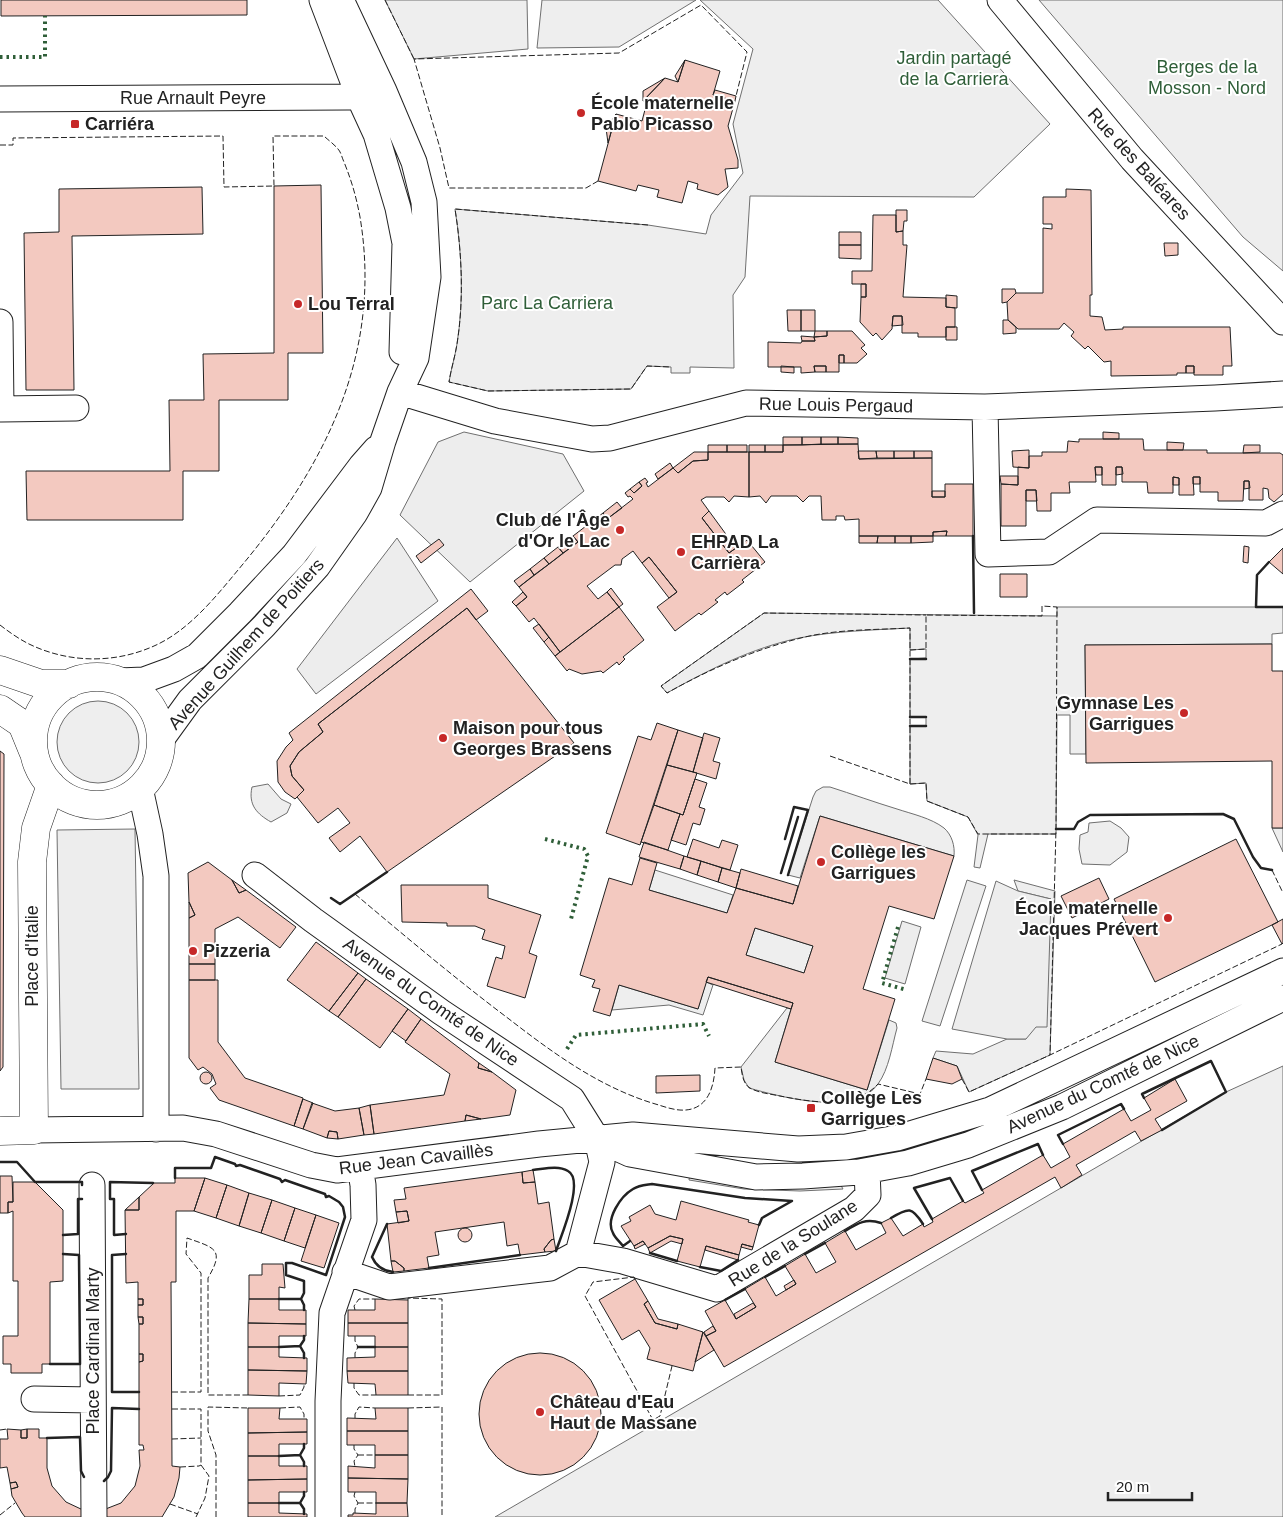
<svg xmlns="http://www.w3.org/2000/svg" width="1283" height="1517" font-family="Helvetica,sans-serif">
	<rect width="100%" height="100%" fill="#fff"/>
	<path fill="#eee" stroke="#6f6f6f" d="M385,0H527L528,49L414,59Z
		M542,0H696L619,47L537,48Z
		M700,0H938L1050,124L974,197L750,196L745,277L733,295L734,368L690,367V373H671V367L647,366L631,389L488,391L449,382C451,369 455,357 457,344C464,300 462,253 455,209L648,225L706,234L711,215L743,173L733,124L753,49Z
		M1039,0H1283V271L1243,237Z
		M1057,607H1283V633L1272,634V644L1085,645L1086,754H1070V715H1057L1056,834H988L980,868L974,867L978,835L968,817L927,801L926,783L910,784V726H926V717H910V659L926,658V649L910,650V628C873,630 835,631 799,638C752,648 708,670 667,693L661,686L764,613L1057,616Z
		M57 742a41 41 0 1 1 82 0a41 41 0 1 1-82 0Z
		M268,784L281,799L291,804L287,813L271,822C257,814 248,805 252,787Z
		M823,787H830C852,794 874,802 897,809C912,814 931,818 944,828C952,835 955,846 954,856L820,816L800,878L788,875L813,797L816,791Z
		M1110,821L1121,828L1129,837L1127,852L1110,865L1082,864L1079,849L1080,835L1088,832L1089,823Z
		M1272,828H1283V852Z
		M655,870L733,895L727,913L649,890Z
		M1014,880L1055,891L1050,1055L969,1092L957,1066L933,1058L936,1051L973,1054L1007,1039H1026L1051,899L1018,891Z
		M755,928L813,946L804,973L746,955Z
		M706,982L713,985L703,1015L669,1005L612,1010L619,985L698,1009Z
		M787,1008L791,1009L775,1062L867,1090L889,1020L896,1023L897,1028C892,1046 889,1069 878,1084C855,1117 781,1097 749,1088L744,1080L741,1067Z
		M1283,1066V1517H495L1226,1092Z"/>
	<path fill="#ededed" stroke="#6f6f6f" d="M464,432L563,454L584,491L470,582L400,515L438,442Z
		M397,538L438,601L316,694L297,669Z
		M135,829L139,1089H61L57,830Z
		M967,880L986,886L940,1026L922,1021Z
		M996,881L1018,891L1051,899L1047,1027H1036L1026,1039H1007L952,1029Z
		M902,921L921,927L905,984L885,978Z
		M690,1173L839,1182L843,1189L800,1191L744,1189L689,1180Z"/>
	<path fill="#f3c9c0" stroke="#222" fill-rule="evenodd" d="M1,0H247V15L1,16Z
		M685,60L678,82L675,76Z
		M685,60L720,71L713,95L735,101L728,126L738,160V168L725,169L728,187L718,195L697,189L698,184L688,181L682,203L657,197L659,190L638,185L636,191L598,181L616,114L642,121L647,102L643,101L665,78L678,82Z
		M665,78L643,101V91Z
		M715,90L736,96L735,101L713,95Z
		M616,114L608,143L606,128Z
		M321,185L323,353H288V400H219V471H183V520H27L26,471H170L169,400H204L203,354L274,353V186Z
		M202,187L203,234L72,236L74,390H26L24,233L59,232V189Z
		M1066,189L1091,190L1092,295H1090V316L1102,317L1105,330L1123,329V327H1230L1232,366H1223V375H1194V366H1186V373H1177V375L1111,376V361L1104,362L1088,346L1085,349L1071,336L1074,332L1064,323L1059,329H1018L1008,320L1007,302L1016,293H1043V228L1052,229V224H1043V197H1066Z
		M896,210H907V221H904L903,231L896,232Z
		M873,215H896V232L903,231V245H907L903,297L946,298V307L955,308V327H946V337H918V333H902V316H893L892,329L882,340L876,333L873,336L860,322L861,297H866V284H852V271H872Z
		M839,232H861V245H839Z
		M1164,243H1178V255L1165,256Z
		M839,245H861V259L839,258Z
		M861,284H866V297H861Z
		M1002,289H1015L1016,293L1007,302L1002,303Z
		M946,295L957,296V308L946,307Z
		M787,310H801V331H788Z
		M801,310H815V331H801Z
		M893,316H902L903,325L892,326Z
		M1003,320H1008L1016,327V333L1003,334Z
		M946,327H957V340H946Z
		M815,331H827V336L814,337Z
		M827,331H852L865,345L861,348L867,354L857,363H844V355H839V372H826V366H814L815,372L801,373V367H768V342L801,343L802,341H815L814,337L827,336Z
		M801,336L814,337L815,341H802Z
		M839,355H844V363H839Z
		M781,366L794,367V373L781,372Z
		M814,366H826V372H815Z
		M1186,366H1194V373H1186Z
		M1103,432L1119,433V439H1103Z
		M783,437H802V445H783Z
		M802,437H821V444L802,445Z
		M821,437H838V444H821Z
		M838,437L858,438V444H838Z
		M1079,439H1143L1144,450H1207V453H1280L1283,455V494L1274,502L1269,498L1268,489L1263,488V500H1249V481H1244L1243,501H1218V492H1200V477H1193L1194,495H1179V478L1173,477V493H1148L1147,482H1122V467H1116V485H1102V467H1095L1096,482H1069L1070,493H1051V511H1037L1036,490H1026V526H1001V484L1018,485V467L1029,468V456H1042V452H1067L1068,441L1079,442Z
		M1167,442L1184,443L1183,450H1167Z
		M858,444L859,459L932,458V497H945V484H973V536H946L947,531L933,532V536H859V519L845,520L844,516H836V520H822L821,496H809L803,502L797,496H771L766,503L760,496L749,497V452H783V445Z
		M708,445H727V452H708Z
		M727,445H747V452H727Z
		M749,445H765V452H749Z
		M765,445H783V452H765Z
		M1244,445H1260V452L1243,453Z
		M1029,450V468L1013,467L1012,451Z
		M858,451H876L877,458L859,459Z
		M876,451H894V458H877Z
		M894,451H914V458H894Z
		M914,451H932V458H914Z
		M694,452H708V460L693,461L678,473L673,468Z
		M708,452H749V497L734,496L729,502L724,497H706L701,500L709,511L702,518L729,553L747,540L765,562L742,580L744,582L727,595L725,592L715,600L718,602L701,615L699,613L675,631L657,607L677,592L649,557L642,563L633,551L622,559L621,565H615L587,586L598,599L607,592L619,607L560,652L534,618L529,622L516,606L527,597L519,587L578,542L573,536L603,513L607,519L633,499L630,496L628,497L625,493L630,489L634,493L642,486L639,482L645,478L648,482L646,483L648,487L673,468L678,473L693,461L708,460Z
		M670,463L673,468L658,479L655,474Z
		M1095,467H1102V475H1096Z
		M1116,467H1122L1123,474L1116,475Z
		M1000,476H1018V485L1001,484Z
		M1173,477L1179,478V485H1173Z
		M1193,477H1200V484H1193Z
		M1244,481H1249L1250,488L1244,489Z
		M639,482L642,486L634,493L630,489Z
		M1026,490H1036L1037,501H1026Z
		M932,491H945V497H932Z
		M617,502L622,508L607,519L603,513Z
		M709,511L736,548L729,553L702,518Z
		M947,531L946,536H933V532Z
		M573,536L578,542L563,553L558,547Z
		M859,536H878L877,543H859Z
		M878,536H895V543H877Z
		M895,536H911V543H895Z
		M911,536H933V542L911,543Z
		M439,539L444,545L421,563L416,556Z
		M1244,546L1249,547L1248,563L1243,562Z
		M558,547L563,553L549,564L544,558Z
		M1283,548V574L1269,562Z
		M649,557L677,592L669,598L642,563Z
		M544,558L549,564L534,575L530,569Z
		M530,569L534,575L519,587L514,581Z
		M1000,574H1027V597H1000Z
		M611,588L623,604L619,607L607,592Z
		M471,589L488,611L476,620L467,608L318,724L323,732L299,752L290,766L292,776L304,790L295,799L285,792L278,782L277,761L286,747L293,740L289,733Z
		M523,592L527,597L516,606L512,602Z
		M619,607L644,640L623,657L625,659L619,665L617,662L603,673L601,671L582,674L569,669L567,671L555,656Z
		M467,608L574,743L387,872L360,836L340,852L329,838L350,823L338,808L318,823L297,797L304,790L292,776L290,766L299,752L323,732L318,724Z
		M539,624L549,637L544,642L533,628Z
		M549,637L560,652L555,656L544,642Z
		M1272,644V671H1283V828H1272V761L1086,763L1085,645Z
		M657,723L678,730L640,845L606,833L638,736L651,740Z
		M678,730L703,738L693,772L667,765Z
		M704,733L720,738L713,761L720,763L716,779L693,772Z
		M0,751L4,754V760L3,1067L0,1071Z
		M667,765L697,773L683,815L654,805Z
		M695,779L707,783L699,807L705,809L700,825L693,823L686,845L671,840L680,814L683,815Z
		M654,805L680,814L668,850L641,842Z
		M820,816L954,856L934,919L889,906L863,989L895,999L867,1090L775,1062L793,1003L708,977L698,1009L619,985L610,1016L593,1011L600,989L592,987L595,980L580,975L609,878L632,885L640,858L657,863L649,890L727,913L736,888L793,904ZM755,928L813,946L804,973L746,955Z
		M693,839L719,848L722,840L738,845L730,870L687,857Z
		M1236,839L1278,922L1155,982L1114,899Z
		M644,842L684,856L680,869L639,857Z
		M684,856L701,861L697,875L680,869Z
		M701,861L722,868L718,882L697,875Z
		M208,862L232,880L239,893L246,890L296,927L280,948L238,917L215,929V964H189V918L195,915L189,902L188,873Z
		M722,868L740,873L736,888L718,882Z
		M741,869L798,886L793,904L736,888Z
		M1099,878L1109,899L1072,918L1061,896Z
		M232,880L246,890L239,893Z
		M401,885H488V898L541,915L529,953L537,956L525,998L487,986L496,957L502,959L505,946L482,939L485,930L475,926H447V923L402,922Z
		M189,902L195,915L189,918Z
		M1283,919V943L1282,944L1272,925Z
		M316,942L358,973L329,1011L287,980Z
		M189,964H215V980H189Z
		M358,973L366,979L338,1017L329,1011Z
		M708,977L793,1003L791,1009L706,982Z
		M366,979L408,1009L380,1048L338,1017Z
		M189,980H218V1042L245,1078L303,1098L294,1126L219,1100L210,1088L216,1084L212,1074L203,1067L198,1070L189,1058Z
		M408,1009L421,1019L406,1041L392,1031Z
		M421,1019L479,1063L478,1068L492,1072L516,1090L510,1115L481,1119L466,1115L465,1121L374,1134L370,1105L444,1095L450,1074L405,1042Z
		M933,1058L957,1066L962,1079L952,1084L926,1079Z
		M479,1063L492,1072L478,1068Z
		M200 1078a6 6 0 1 1 12 0a6 6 0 1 1-12 0Z
		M700,1075V1091L656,1093V1076Z
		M1175,1079L1187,1101L1155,1119L1162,1130L1141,1141L1135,1131L1076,1165L1082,1175L1061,1188L1055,1177L724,1367L706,1336L716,1331L705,1311L725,1300L736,1319L756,1307L745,1289L765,1277L776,1296L796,1284L785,1266L805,1254L816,1273L836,1262L825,1243L845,1231L856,1250L886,1233L881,1223L891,1218L903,1236L923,1224L924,1227L933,1222L932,1219L963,1201L965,1203L984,1193L982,1190L1043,1155L1051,1168L1070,1157L1063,1144L1124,1109L1131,1121L1151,1110L1144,1098Z
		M303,1099L313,1103L303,1129L294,1126Z
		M312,1103L335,1111L359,1108L364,1135L338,1139L337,1132L329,1131L327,1138L303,1129Z
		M370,1105L374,1134L364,1135L359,1108Z
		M466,1115L481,1119L465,1121Z
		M329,1131L337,1132L338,1139L327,1138Z
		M533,1170L535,1182L523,1183L522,1172Z
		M522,1172L523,1183L535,1182L538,1204L549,1202L554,1239L551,1240L544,1249L545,1252L520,1255L518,1244L507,1246L504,1222L435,1232L439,1255L427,1257L429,1268L404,1271V1268L395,1261H391L387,1224L409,1221L407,1211L396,1212L394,1200L406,1199L404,1188Z
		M0,1176H12L13,1202H8V1213H0Z
		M175,1178H205L194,1211H176V1282H171L172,1466L180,1467L179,1478L174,1497L162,1517H105L103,1510L121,1503L135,1486L140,1466L139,1450H144L143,1445H139V1362L143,1361V1354H139V1324H143V1317H138V1305H143V1299H138V1282L126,1283L125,1210H139V1197L154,1183H175Z
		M205,1178L227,1185L216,1218L194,1211Z
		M13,1182H35L63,1210V1281L50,1282V1364H42V1373H11V1364H3V1336H18V1281H13V1211L8,1213V1202H13Z
		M227,1185L249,1193L239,1226L216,1218Z
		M249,1193L272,1200L261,1233L239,1226Z
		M139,1197V1210H125Z
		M272,1200L295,1208L284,1241L261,1233Z
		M681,1201L749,1220L748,1222L759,1225L753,1247L742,1244L739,1255L706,1246L700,1267L677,1261L683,1239L670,1236L648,1248L643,1241L634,1246L621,1226L631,1221L629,1217L650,1205L655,1214L676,1220Z
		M295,1208L316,1215L305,1248L284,1241Z
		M407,1211L409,1221L398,1223L396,1212Z
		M316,1215L339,1223L324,1268L301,1261Z
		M458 1235a7 7 0 1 1 14 0a7 7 0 1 1-14 0Z
		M670,1236L683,1239L682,1244L671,1241L650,1253L648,1248Z
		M554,1239L556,1251L545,1252L544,1249L551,1240Z
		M643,1241L645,1244L635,1249L634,1246Z
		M742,1244L753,1247L752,1250L741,1247Z
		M706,1246L739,1255L738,1260L705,1250Z
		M391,1261H395L404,1268V1271L393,1272Z
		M262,1264H283L285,1288L279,1287V1299H249V1275H262Z
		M635,1279L648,1301L644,1304L655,1323L677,1329L678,1324L703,1332L693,1371L647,1359L650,1348L639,1330L622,1340L599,1300Z
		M794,1280L796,1284L786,1290L784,1286Z
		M138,1299H143V1305H138Z
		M249,1299H279V1310H306V1324L248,1323Z
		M375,1299L408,1300V1323H348V1310H375Z
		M648,1301L658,1319L678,1324L677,1329L655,1323L644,1304Z
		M753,1303L756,1307L736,1319L734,1314Z
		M138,1317H143V1324H139Z
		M248,1323L306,1324V1336H279V1347H248Z
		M348,1323H408V1347H375V1336H348Z
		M713,1326L716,1331L706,1336L704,1332Z
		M703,1332L714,1350L695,1362Z
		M248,1347H279V1357L307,1358V1371L248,1370Z
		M375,1347H408V1371H347V1358L375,1357Z
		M479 1414a61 61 0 1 1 122 0a61 61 0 1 1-122 0Z
		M139,1354H143V1361L139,1362Z
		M248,1370L307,1371L306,1384L279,1383V1396L248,1395Z
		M347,1371H408V1395H376L375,1384L348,1383Z
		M248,1408H280L279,1419H307V1432L248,1433Z
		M375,1408H408V1431H347V1418L376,1419Z
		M7,1429L21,1430V1438H27V1429H39V1438H47V1468L52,1486L66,1502L83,1510L82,1517H25L22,1513L12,1496L11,1489L18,1487L16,1482L10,1483L7,1467L0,1468V1439H8Z
		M27,1429V1438H21V1430Z
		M347,1431H408V1455H375V1445H347Z
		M307,1432V1444H279V1456H248V1433Z
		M375,1455H408V1479L348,1478V1466L375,1468Z
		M248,1456H279V1466H307V1479L248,1480Z
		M348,1478L408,1479L407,1503H376V1492H348Z
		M307,1479V1492H279V1503H248V1480Z
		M16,1482L18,1487L11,1489L10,1483Z
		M248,1503H279V1513L307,1514V1517H248Z
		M376,1503H407L408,1517H348V1515H353V1513L376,1514Z"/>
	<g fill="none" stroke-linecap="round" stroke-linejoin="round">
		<defs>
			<path id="street" d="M322,0L359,97L376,134L398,208L405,243L402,352
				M1000,0L1132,159L1283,322
				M0,99L347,97H359L375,93
				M0,322L1,409L76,408
				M400,392L495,421L592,439L610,438L746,403L985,407L1215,398L1283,394
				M985,407L988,554L1049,552L1097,520L1266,523L1283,514
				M119,681L144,680L174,669L197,656L240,613L294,555L361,466L376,449
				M161,740L190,700L264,626L317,567L355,513L369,488L383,441L400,392L416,358L428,277L424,202L414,162L384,91L344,6L339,0
				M140,788L150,834L156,876V1129
				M255,875L313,920L441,1012L572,1099L597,1139L630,1154L756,1177L803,1176L859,1172L908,1163L968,1145L1062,1107L1283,998
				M34,1130L183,1128L216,1134L311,1165L337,1170L539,1144L633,1135L798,1149L846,1147L897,1138L990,1110L1283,971
				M92,1185L94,1517
				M578,1253L602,1162L597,1139
				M345,1272L389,1287L550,1268L578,1253L623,1261L717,1289L854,1209L868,1195L867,1171
				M34,1399L93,1400
				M328,1517V1401L332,1313L364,1220L363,1185L360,1167"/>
			<path id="secondary" d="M0,670L41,684H69
				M33 741a64 64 0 1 1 128 0a64 64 0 1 1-128 0Z
				M0,709L22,724L33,751
				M0,1131L34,1130L32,862L36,828L51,785"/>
		</defs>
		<use href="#street" stroke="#222" stroke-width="27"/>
		<use href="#secondary" stroke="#222" stroke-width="29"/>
		<use href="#street" stroke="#fff" stroke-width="25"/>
		<use href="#secondary" stroke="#fff" stroke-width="28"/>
		<path stroke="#2f5e38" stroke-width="4" stroke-dasharray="2.5 4" stroke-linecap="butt" d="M0,57H45V16
			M545,839L584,849L588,856L571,919
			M898,927L882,983L907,990
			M567,1049L576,1035L703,1024L709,1036"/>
		<path stroke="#222" stroke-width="1" stroke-dasharray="6 2.5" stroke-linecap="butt" d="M385,0L414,59
			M0,145H13V138L223,136L224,187L274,186L273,136H324C328,140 334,144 338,149C341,152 342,158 344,162C352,182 356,196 360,217C383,355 324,468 238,570C214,599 188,631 154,646C114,664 68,663 29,644C19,639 9,632 0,625
			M598,181L586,188H449L440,148L414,59L619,53L701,5L747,52L736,96
			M648,225L455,209C462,253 464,300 457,344C455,357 451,369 449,382L488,391L631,389L647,366L671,367
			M910,650L926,649V615L1042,616V606L1057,607L1056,829L1050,1055L1282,944
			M830,756L910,784L926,783L927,801L968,817L978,834H1056
			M910,784V628C873,630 833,629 797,639C751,651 708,670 667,693L661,686L764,613L926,615
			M1272,870L1283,893
			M355,894C406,937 456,979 509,1019C553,1053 598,1086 652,1103C663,1106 674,1111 686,1110C708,1108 714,1087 715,1068L741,1067C742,1074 743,1084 750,1088C758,1093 771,1094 780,1096C811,1102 855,1110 878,1084L920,1094L926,1079
			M962,1079L969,1092L1050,1055
			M635,1279L634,1277L593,1282L585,1296L653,1420L660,1416L672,1366
			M355,1310L354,1306L359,1299H375
			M355,1336V1341L358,1347L355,1353V1358
			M354,1383V1388L359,1395H376
			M172,1392H201V1273L186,1254L187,1238C215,1248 225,1249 208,1278V1395H248
			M408,1395H442V1299L408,1298V1300
			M279,1396L300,1395L304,1387V1383
			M280,1408L300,1407L304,1414V1419
			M408,1408L442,1407V1517
			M172,1409H201V1465L209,1476L205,1498L196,1517
			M355,1418V1414L359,1407L375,1408
			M0,1430L7,1429
			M172,1439L201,1438
			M354,1445V1449L358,1455L354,1461L355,1467
			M358,1455H375
			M180,1467L199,1466L201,1465
			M355,1492L354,1496L358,1503L355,1509V1514
			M358,1503H376
			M170,1504L198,1514
			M0,1515L15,1503
			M216,1517V1455L208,1431V1407L248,1408"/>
		<path stroke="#222" stroke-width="2.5" d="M973,536L974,613
			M1269,562L1257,575L1256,607H1283
			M910,659H926
			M910,717H926
			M910,726H926
			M1056,829H1074L1078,822L1090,815L1223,814L1234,819L1253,857L1261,868L1272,870
			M785,839L794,807L808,810L788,875
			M781,873L798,817
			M331,898L340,904L387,872
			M1144,1098L1142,1094L1211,1061L1226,1092L1162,1130
			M1063,1144L1058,1135L1121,1104L1124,1109
			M0,1162H17L35,1182H82V1185
			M533,1170C544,1169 558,1165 568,1171C585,1180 561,1236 556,1251
			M175,1178V1168H211L215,1157L235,1164L236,1166L240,1165L280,1179L282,1182L285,1180L325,1194L326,1197L329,1196L339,1202L343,1207L345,1217L326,1275L292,1263H286V1275L304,1281V1293L301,1299L304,1305V1310
			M982,1190L972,1171L1038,1144L1043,1155
			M891,1218C909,1207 912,1207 923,1224
			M932,1219L914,1188L950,1178L963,1201
			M387,1224L372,1257C376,1266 383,1271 393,1272
			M845,1231C858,1223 866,1218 881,1223
			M126,1234L114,1235V1199H110V1182L153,1183
			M63,1235L78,1234V1199H82
			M630,1241L623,1246C620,1242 615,1238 613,1233C605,1219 621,1196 633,1189C639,1185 645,1185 652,1184L745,1198L792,1201L762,1218L759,1225
			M650,1253L677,1261
			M126,1254L112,1255V1392H139
			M805,1254L825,1243
			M700,1267L721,1271L738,1260
			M429,1268L520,1255
			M765,1277L785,1266
			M279,1299H301
			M725,1300L745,1289
			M304,1336V1340L300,1346L304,1353V1358
			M279,1347L300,1346
			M358,1347H375
			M50,1364H80L79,1255L63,1254
			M47,1438L80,1437L81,1471L84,1477
			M304,1444V1448L300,1455L304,1462V1466
			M279,1456L300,1455
			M104,1481L108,1477L111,1471L112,1408L139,1409
			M304,1492V1496L300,1503L304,1509V1514
			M279,1503H300"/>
	</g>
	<g fill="#c62828" stroke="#fff" stroke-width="2">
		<circle cx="581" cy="113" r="5"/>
		<rect x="70" y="119" width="10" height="10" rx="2.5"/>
		<circle cx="298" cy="304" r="5"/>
		<circle cx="620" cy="530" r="5"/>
		<circle cx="681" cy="552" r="5"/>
		<circle cx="1184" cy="713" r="5"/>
		<circle cx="443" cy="738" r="5"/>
		<circle cx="821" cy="862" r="5"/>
		<circle cx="1168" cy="918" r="5"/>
		<circle cx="193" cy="951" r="5"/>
		<rect x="806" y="1103" width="10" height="10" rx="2.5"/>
		<circle cx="540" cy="1412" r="5"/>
	</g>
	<g text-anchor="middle" stroke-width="4" stroke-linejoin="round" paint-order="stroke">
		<g font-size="18" fill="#2f5e38" stroke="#fff">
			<text x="954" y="64">Jardin partagé<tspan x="954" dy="21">de la Carriera</tspan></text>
			<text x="1207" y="73">Berges de la<tspan x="1207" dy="21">Mosson - Nord</tspan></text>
			<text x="547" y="309">Parc La Carriera</text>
		</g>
		<g font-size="18" fill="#222" stroke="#fff">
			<text x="193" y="104">Rue Arnault Peyre</text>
			<text transform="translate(1139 164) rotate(48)" y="6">Rue des Baléares</text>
			<text transform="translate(836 405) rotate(1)" y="6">Rue Louis Pergaud</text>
			<text transform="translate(246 644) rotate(-48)" y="6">Avenue Guilhem de Poitiers</text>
			<text transform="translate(32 956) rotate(-90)" y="6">Place d'Italie</text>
			<text transform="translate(431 1002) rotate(35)" y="6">Avenue du Comté de Nice</text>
			<text transform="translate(1103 1084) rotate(-25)" y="6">Avenue du Comté de Nice</text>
			<text transform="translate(416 1159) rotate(-7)" y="6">Rue Jean Cavaillès</text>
			<text transform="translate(793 1243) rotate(-32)" y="6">Rue de la Soulane</text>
			<text transform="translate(93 1351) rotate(-90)" y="6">Place Cardinal Marty</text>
		</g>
		<g font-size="18" font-weight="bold" fill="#222" stroke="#fff" text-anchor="start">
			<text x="591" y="109">École maternelle<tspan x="591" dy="21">Pablo Picasso</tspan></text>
			<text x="85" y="130">Carriéra</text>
			<text x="308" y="310">Lou Terral</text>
			<text x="610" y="526" text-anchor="end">Club de l'Âge<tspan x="610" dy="21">d'Or le Lac</tspan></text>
			<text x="691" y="548">EHPAD La<tspan x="691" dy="21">Carrièra</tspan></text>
			<text x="1174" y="709" text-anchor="end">Gymnase Les<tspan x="1174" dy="21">Garrigues</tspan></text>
			<text x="453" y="734">Maison pour tous<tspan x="453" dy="21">Georges Brassens</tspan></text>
			<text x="831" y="858">Collège les<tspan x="831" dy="21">Garrigues</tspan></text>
			<text x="1158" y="914" text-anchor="end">École maternelle<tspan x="1158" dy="21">Jacques Prévert</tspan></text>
			<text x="203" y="957">Pizzeria</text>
			<text x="821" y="1104">Collège Les<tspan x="821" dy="21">Garrigues</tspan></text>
			<text x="550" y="1408">Château d'Eau<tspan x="550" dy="21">Haut de Massane</tspan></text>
		</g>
	</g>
	<path d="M1108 1492v8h84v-8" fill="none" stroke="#222222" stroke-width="2.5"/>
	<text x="1116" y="1492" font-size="15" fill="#222222" stroke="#ffffff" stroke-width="4" paint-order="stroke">20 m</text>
</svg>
